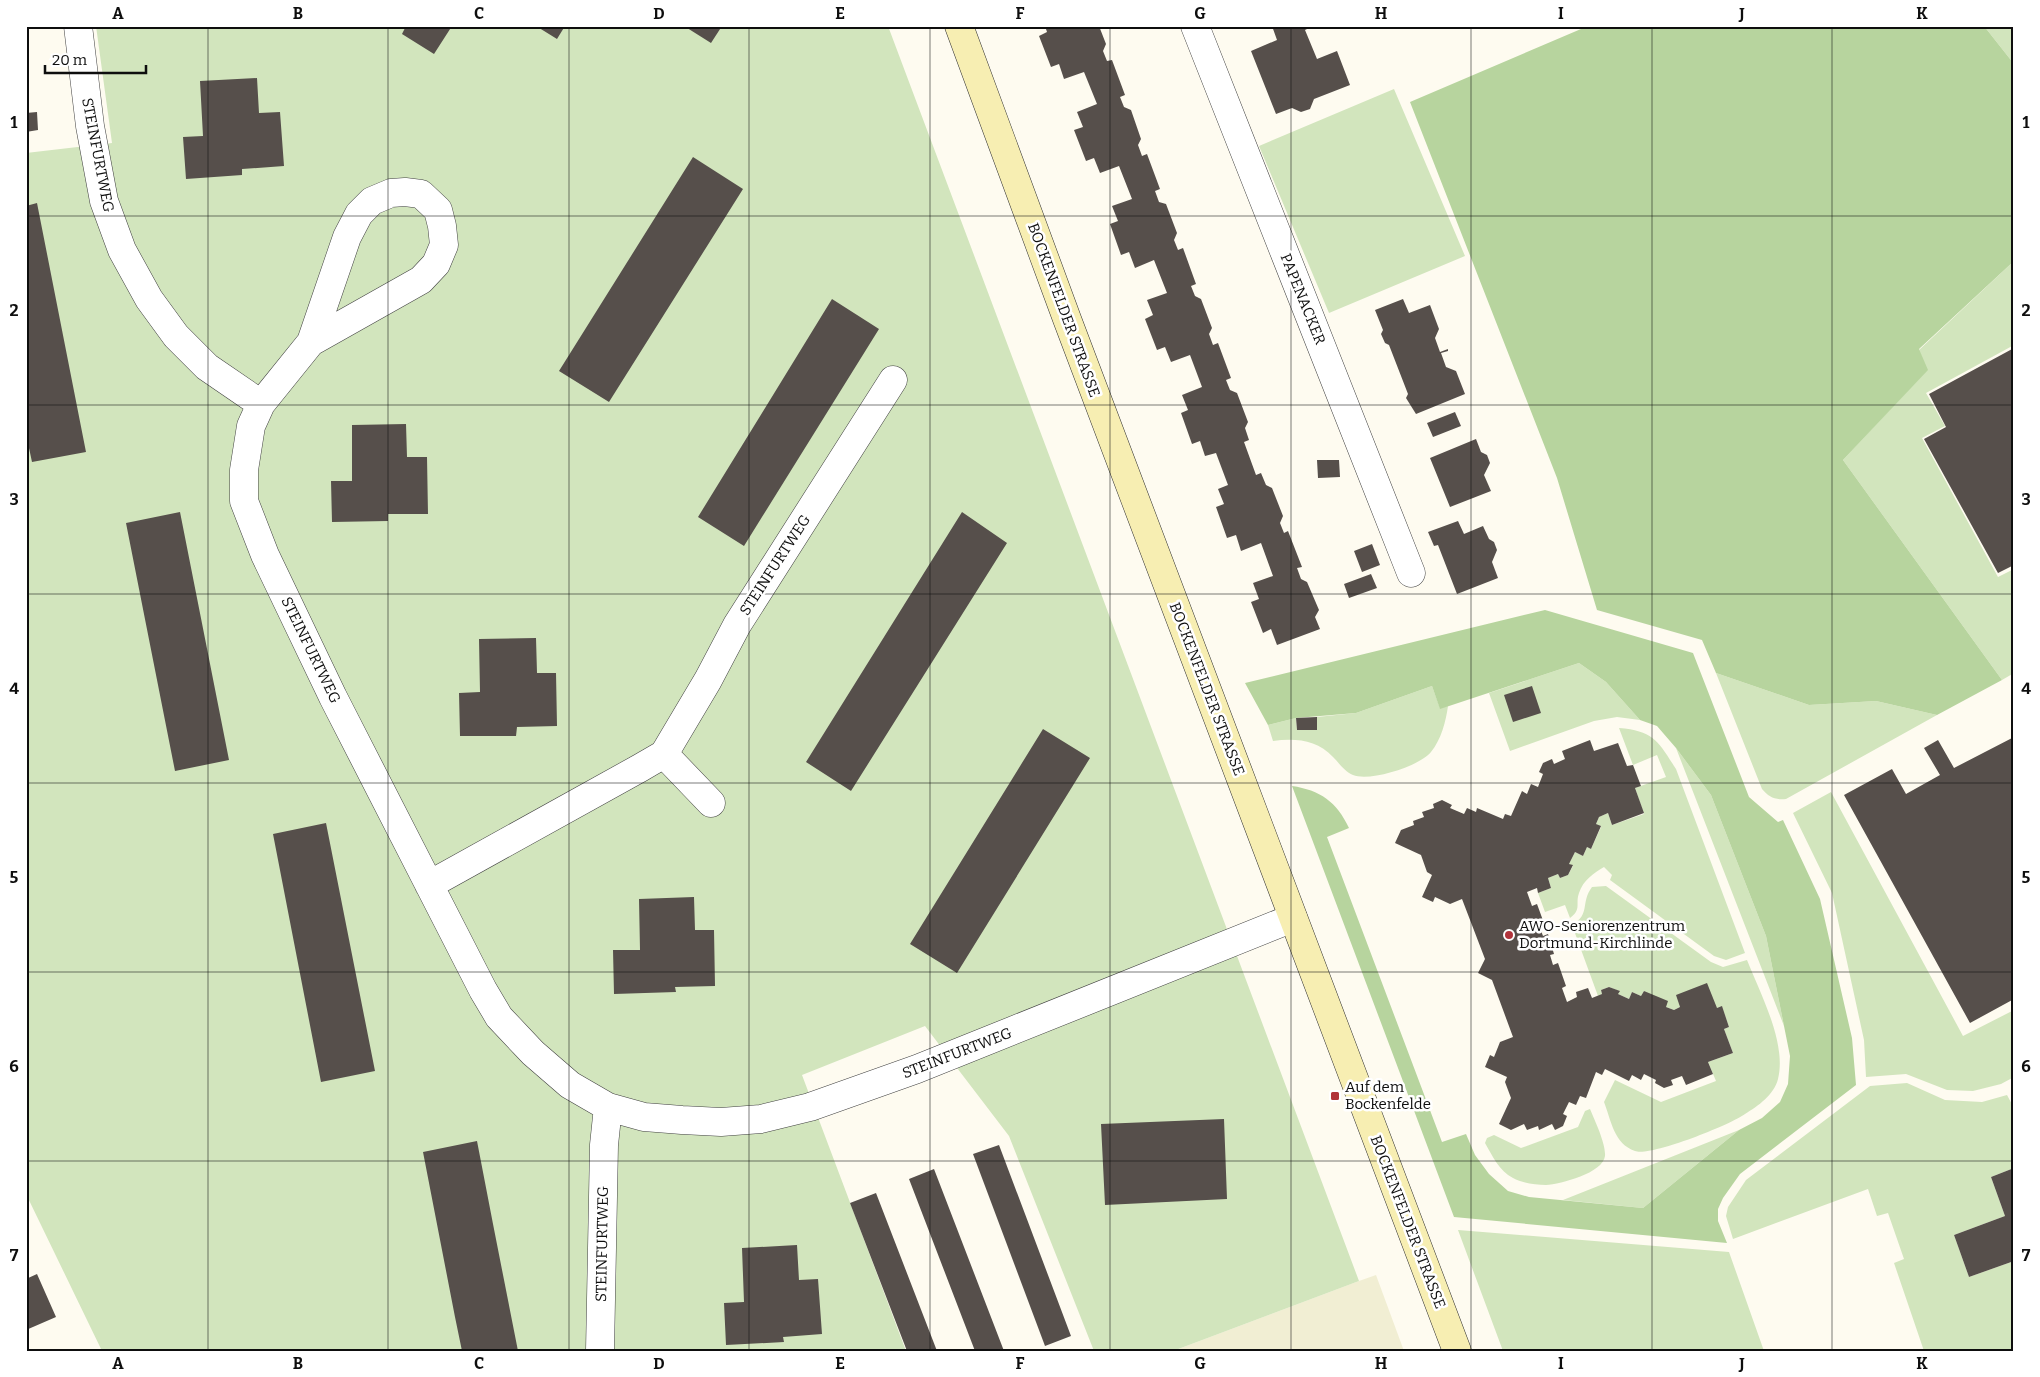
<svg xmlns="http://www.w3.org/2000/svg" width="2040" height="1377" font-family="Bitter,serif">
	<rect width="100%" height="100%" fill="#fefbf0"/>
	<path fill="#f1eed3" d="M1376,1275L1404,1351H1173L1359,1281Z"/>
	<path fill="#d2e5bd" d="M96,26H888L1359,1281L1173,1351H1094L1009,1136L925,1026L802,1075L906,1351H102L26,1194V153L112,143Z
		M1984,26H2014V64Z
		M1394,89L1465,256L1329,313L1259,146Z
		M2014,261V345L1926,393L1945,426L1922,438L1998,577L2014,569V673L2002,680L1843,460L1927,370L1919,350Z
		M1579,663L1606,682L1640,720L1617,717L1594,721L1510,751L1489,693Z
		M1716,673L1809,705L1876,701L1937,715L1786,799C1774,800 1769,797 1762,789Z
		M1432,686L1440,708L1448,706C1446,721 1441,740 1431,752C1420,766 1370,782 1353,775C1345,772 1339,763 1333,757C1317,740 1296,738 1273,741L1268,725L1296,718L1297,730H1317V717L1356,713Z
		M1619,728C1654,731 1658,741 1676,769L1745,953L1726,960L1714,956L1610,880L1612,875L1604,867C1594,873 1583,880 1579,893C1575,904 1582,909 1570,918L1565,905L1545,912L1538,893L1551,888L1548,878L1558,874L1560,878L1568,875L1573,866L1569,864L1575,852L1583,856L1587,847L1591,849L1601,827L1596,824L1599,817L1608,813L1612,825L1644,814L1635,788L1666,777L1657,755L1633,765Z
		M1676,748L1711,795L1766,936L1784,1026Z
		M1831,792L1963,1036L2014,1010V1077L2001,1084L1973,1091L1947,1090L1906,1074L1866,1077L1864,1040L1832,893L1793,813Z
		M1606,886L1711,962L1723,967L1747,960C1760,993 1787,1043 1778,1079C1774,1095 1758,1106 1745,1114C1730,1125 1650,1157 1635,1151C1614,1144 1611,1120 1604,1102L1615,1080L1661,1102L1716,1081L1708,1062L1733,1053L1724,1029L1729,1027L1722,1007L1717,1008L1677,995L1680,1007L1674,1010L1666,1007L1644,991L1641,996L1632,992L1629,999L1618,994L1619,991L1609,987L1601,990L1602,994L1598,996L1572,925C1591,914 1580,903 1592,887Z
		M1907,1083L1945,1100L1982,1102L2007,1095L2014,1108V1168L1991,1177L2005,1216L1954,1235L1969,1277L2014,1261V1350L1924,1351L1894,1263L1904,1259L1888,1213L1877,1216L1868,1189L1733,1239L1726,1216L1728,1207L1746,1180L1870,1086Z
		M1590,1109C1595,1121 1606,1144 1605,1156C1603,1173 1561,1184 1546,1185C1535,1185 1522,1183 1513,1178C1499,1171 1492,1155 1485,1143L1487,1138L1494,1135L1521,1148L1578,1127L1585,1111Z
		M1739,1130L1643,1208L1563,1200Z
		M1458,1230L1729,1252L1764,1351H1503Z"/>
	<path fill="#b7d49e" d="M1588,26H1984L2014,64V261L1919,349L1928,370L1843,460L2002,680L1937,715L1876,701L1809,705L1716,673L1702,640L1597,610L1557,478L1410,102Z
		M1545,610L1693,653L1749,797L1778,822L1783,820L1820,899L1852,1038L1856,1085L1740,1174L1723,1198L1718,1209V1221L1727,1243L1454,1217L1292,786C1320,790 1337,802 1349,828L1327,837L1442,1142L1466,1134L1475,1155L1489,1174L1508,1191L1529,1197L1643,1208L1739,1130L1762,1118L1780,1102L1788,1084L1790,1056L1766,936L1711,795L1676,748L1657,726L1640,720L1606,682L1579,663L1440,709L1432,686L1356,713L1296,718L1268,725L1245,683Z"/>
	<path fill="#564f4b" d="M406,26H452L434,54L402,34Z
		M536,26H565L557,39Z
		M684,26H722L711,43Z
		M1045,26H1099L1106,44L1103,51L1107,61L1112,60L1125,95L1120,97L1124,107L1131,110L1141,139L1138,145L1142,156L1147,154L1160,189L1155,191L1159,202L1166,204L1177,233L1174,240L1178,250L1183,248L1196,284L1191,286L1195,296L1201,299L1212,328L1209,334L1213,345L1218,343L1231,378L1226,380L1230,390L1237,393L1248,422L1245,428L1249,440L1244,442L1256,475L1261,473L1266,485L1272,488L1283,516L1280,523L1284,533L1288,531L1302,567L1297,568L1301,579L1307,582L1319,610L1315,617L1320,629L1277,645L1271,629L1263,633L1251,602L1259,599L1253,583L1273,576L1261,543L1241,551L1236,535L1227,538L1216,507L1224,504L1218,489L1228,485L1216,453L1205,456L1200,441L1192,444L1181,413L1188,410L1182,395L1202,387L1190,355L1171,362L1165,347L1157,350L1145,319L1153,315L1147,300L1167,293L1154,260L1135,268L1129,252L1121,255L1110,224L1118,221L1112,206L1132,199L1119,166L1100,173L1094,158L1086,161L1074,130L1083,127L1077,112L1097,104L1084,72L1064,79L1059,64L1051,67L1039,36L1047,32Z
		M1272,26H1306L1307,29L1305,30L1317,59L1337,51L1350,85L1314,99L1310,109L1301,112L1292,108L1276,114L1251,51L1277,40Z
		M257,78L259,113L280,112L284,166L242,169V175L186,179L183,137L203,136L200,81Z
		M37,112L38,130L26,132V113Z
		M693,157L743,189L609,402L559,371Z
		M37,203L86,452L32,462L26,434V206Z
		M832,299L879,329L744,546L698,517Z
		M1403,299L1409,313L1430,305L1439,329L1435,338L1440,352L1448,349V351L1441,353L1446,367L1456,371L1465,394L1416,414L1406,398L1408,394L1389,345L1385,343L1381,334L1383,330L1375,310Z
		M2014,348V565L1998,573L1924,439L1946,427L1929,394Z
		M1455,412L1461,426L1433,437L1427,423Z
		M406,424L407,457H427L428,514H388V521L332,522L331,481H352V425Z
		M1476,439L1481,452L1487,455L1490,463L1484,475L1491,491L1450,507L1430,458Z
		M1317,460H1339L1340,477L1318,478Z
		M180,512L229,760L175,771L126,523Z
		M962,512L1007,543L851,791L806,762Z
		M1458,521L1464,534L1483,526L1489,539L1494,542L1497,550L1492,562L1498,578L1457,594L1438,545L1434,546L1428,532Z
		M1372,544L1380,565L1362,572L1354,551Z
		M1371,574L1377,588L1349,598L1344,584Z
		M536,638L537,673H556L557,726L517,727L516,736H460L459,693L480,692L479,639Z
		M1532,686L1541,713L1513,722L1504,695Z
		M1317,717V730H1297L1296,718Z
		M1043,729L1090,758L957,973L910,944Z
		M2014,737V999L1970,1023L1844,795L1892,769L1906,794L1940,775L1924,748L1938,740L1954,768Z
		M1590,740L1594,751L1618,743L1627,766L1633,765L1641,786L1635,788L1644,813L1612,825L1608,813L1599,817L1596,824L1601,826L1591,849L1587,847L1583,856L1575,852L1569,864L1573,865L1568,875L1560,878L1558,874L1548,878L1551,888L1538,893L1537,888L1527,892L1532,906L1537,904L1545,926L1540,928L1543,936L1548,934L1554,954L1550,955L1553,965L1558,963L1566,986L1562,988L1567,1002L1577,997L1576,992L1588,988L1592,998L1602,994L1601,990L1609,987L1620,991L1618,994L1629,999L1632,992L1641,996L1644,991L1668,1001L1666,1007L1674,1010L1680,1007L1676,995L1707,983L1717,1008L1722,1006L1729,1027L1724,1029L1733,1053L1708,1062L1713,1074L1686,1085L1682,1076L1671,1080L1673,1085L1664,1088L1655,1083L1656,1080L1644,1074L1641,1080L1632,1075L1629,1081L1605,1069L1602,1075L1596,1072L1586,1098L1580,1096L1576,1105L1569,1102L1563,1114L1567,1116L1563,1126L1555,1130L1552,1124L1539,1130L1538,1126L1527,1130L1524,1124L1511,1130L1499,1124L1511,1098L1505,1082L1507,1077L1485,1067L1490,1055L1494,1057L1500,1042L1513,1037L1492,980L1478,973L1485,959L1462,899L1450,904L1435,897L1433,902L1422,897L1432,875L1427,872L1421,855L1395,843L1401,830L1414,825L1413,821L1424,817L1422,812L1434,808L1433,804L1442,800L1452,805L1450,808L1464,814L1467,808L1476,812L1477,808L1503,819L1505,814L1511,816L1522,791L1527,794L1531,784L1538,787L1543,774L1539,772L1543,763L1552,759L1554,764L1565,759L1562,751Z
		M326,823L375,1071L321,1082L273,834Z
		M694,897L695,930H714L715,986L675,987L676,992L614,994L613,950H640L639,899Z
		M1224,1119L1227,1199L1105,1205L1101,1124Z
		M477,1141L493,1224L518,1351H462L455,1317L423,1152Z
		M999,1145L1071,1336L1045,1346L973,1154Z
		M2014,1168V1261L1969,1277L1954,1235L2005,1216L1991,1177Z
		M934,1169L1004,1351H975L909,1179Z
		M876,1193L937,1351H907L850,1203Z
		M797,1245L799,1280L818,1279L822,1334L783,1337L784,1342L726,1345L724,1303L744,1302L742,1248Z
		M37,1274L56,1317L26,1330V1279Z"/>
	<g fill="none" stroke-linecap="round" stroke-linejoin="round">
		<defs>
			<path id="minor" d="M78,26L90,126L104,201L122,250L149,299L176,336L207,367L261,404
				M1195,26L1411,573
				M311,342L421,280L436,264L444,245L442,226L438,210L421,194L405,192L391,193L372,201L359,214L347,237L311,342L261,404L251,426L244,470V501L265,555L333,697L483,990L499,1017L533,1053L570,1085L608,1107L644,1117L682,1120L721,1122L761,1119L810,1107L917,1069L1293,918
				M664,754L711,803
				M429,885L640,768L664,754L708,680L737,625L893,380
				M600,1351L604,1145L608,1107"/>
			<path id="secondary" d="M959,26L1067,319L1457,1351"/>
		</defs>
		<use href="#minor" stroke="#414141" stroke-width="29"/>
		<use href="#secondary" stroke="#303030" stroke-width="29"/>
		<use href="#minor" stroke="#fff" stroke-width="28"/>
		<use href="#secondary" stroke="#f7eeb2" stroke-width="28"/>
	</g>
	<path fill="none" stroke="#0e0e0e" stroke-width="1" stroke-opacity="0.55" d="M208,26V1351M388,26V1351M569,26V1351M749,26V1351M930,26V1351M1110,26V1351M1291,26V1351M1471,26V1351M1652,26V1351M1832,26V1351M26,216H2014M26,405H2014M26,594H2014M26,783H2014M26,972H2014M26,1161H2014"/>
	<g fill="#b1333b" stroke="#fff" stroke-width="2">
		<circle cx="1509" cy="935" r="5"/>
		<rect x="1330" y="1091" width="10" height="10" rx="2.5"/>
	</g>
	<g text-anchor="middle" stroke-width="5" stroke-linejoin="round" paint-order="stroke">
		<g font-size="15" fill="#0e0e0e" stroke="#fff">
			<text transform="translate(98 155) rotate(79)" y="5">STEINFURTWEG</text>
			<text transform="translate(1303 299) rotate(68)" y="5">PAPENACKER</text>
			<text transform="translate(1064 310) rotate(70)" y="5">BOCKENFELDER STRASSE</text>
			<text transform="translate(775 565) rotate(-57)" y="5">STEINFURTWEG</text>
			<text transform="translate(311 650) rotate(64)" y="5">STEINFURTWEG</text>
			<text transform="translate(1207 689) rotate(69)" y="5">BOCKENFELDER STRASSE</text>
			<text transform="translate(957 1053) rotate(-21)" y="5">STEINFURTWEG</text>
			<text transform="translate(1408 1222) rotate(69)" y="5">BOCKENFELDER STRASSE</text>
			<text transform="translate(602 1244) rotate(-89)" y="5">STEINFURTWEG</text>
		</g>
		<g font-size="15" fill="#0e0e0e" stroke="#fff" text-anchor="start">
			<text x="1519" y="931">AWO-Seniorenzentrum<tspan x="1519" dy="17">Dortmund-Kirchlinde</tspan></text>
			<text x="1345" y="1092">Auf dem<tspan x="1345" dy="17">Bockenfelde</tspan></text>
		</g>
	</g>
	<rect width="2040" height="1377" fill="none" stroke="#ffffff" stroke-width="55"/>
	<path d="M45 65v8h101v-8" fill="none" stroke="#0e0e0e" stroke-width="2.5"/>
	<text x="52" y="65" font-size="15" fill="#0e0e0e" stroke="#ffffff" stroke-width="4" paint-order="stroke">20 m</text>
	<rect x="28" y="28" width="1984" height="1322" fill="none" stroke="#0e0e0e" stroke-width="2"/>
	<g font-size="16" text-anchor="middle" font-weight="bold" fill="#0e0e0e">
		<text x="118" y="19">A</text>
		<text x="298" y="19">B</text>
		<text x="479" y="19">C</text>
		<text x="659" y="19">D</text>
		<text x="840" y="19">E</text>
		<text x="1020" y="19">F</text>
		<text x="1200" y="19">G</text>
		<text x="1381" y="19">H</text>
		<text x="1561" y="19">I</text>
		<text x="1742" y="19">J</text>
		<text x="1922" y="19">K</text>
		<text x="14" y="128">1</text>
		<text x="2026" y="128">1</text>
		<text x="14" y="316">2</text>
		<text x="2026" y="316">2</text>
		<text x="14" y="505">3</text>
		<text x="2026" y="505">3</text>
		<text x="14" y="694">4</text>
		<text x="2026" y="694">4</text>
		<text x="14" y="883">5</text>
		<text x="2026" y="883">5</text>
		<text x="14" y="1072">6</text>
		<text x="2026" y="1072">6</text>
		<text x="14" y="1261">7</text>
		<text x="2026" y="1261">7</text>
		<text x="118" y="1369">A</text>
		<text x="298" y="1369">B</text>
		<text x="479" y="1369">C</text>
		<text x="659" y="1369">D</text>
		<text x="840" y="1369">E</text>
		<text x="1020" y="1369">F</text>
		<text x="1200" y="1369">G</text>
		<text x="1381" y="1369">H</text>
		<text x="1561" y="1369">I</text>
		<text x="1742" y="1369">J</text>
		<text x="1922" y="1369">K</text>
	</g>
</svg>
